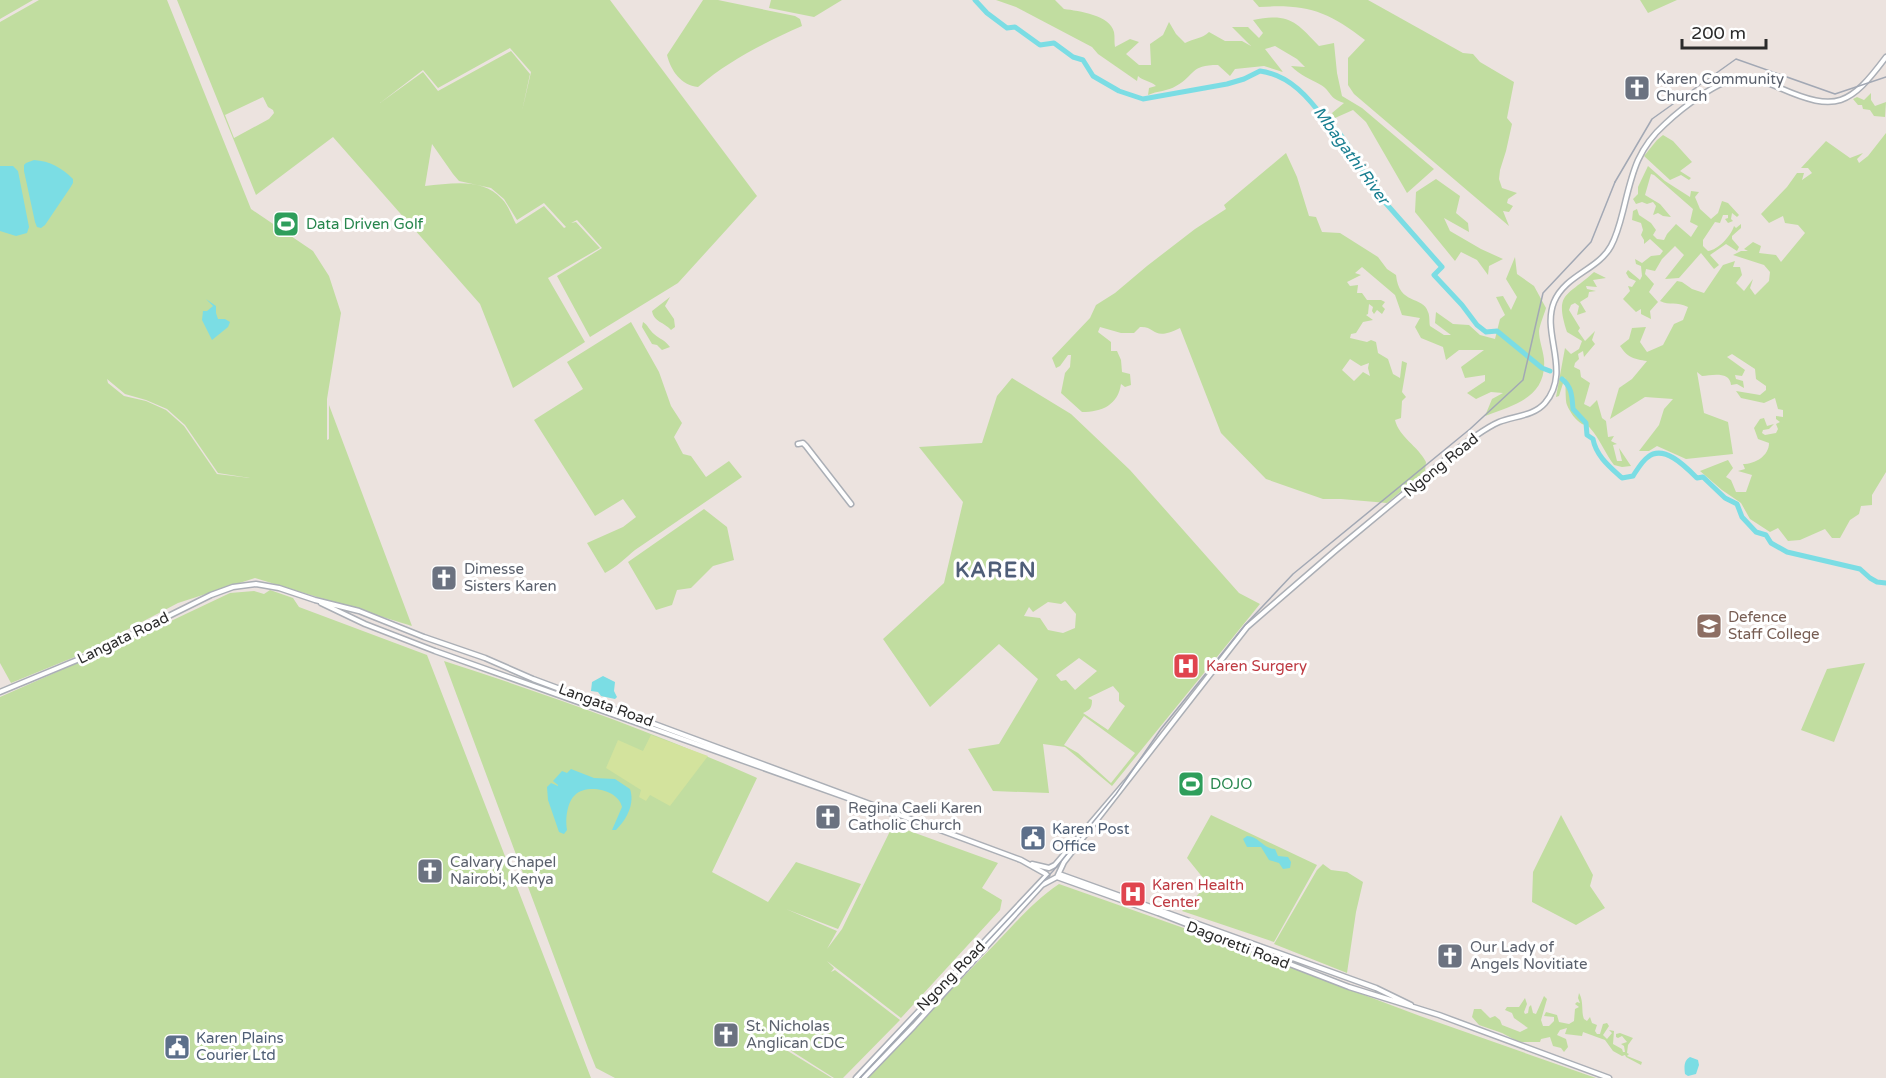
<svg xmlns="http://www.w3.org/2000/svg" width="1886" height="1078" font-family="'Varela Round',sans-serif">
	<rect width="100%" height="100%" fill="#ece3df"/>
	<path fill="#c1dda0" fill-rule="evenodd" d="M0,0H33L0,19Z
		M39,0H167L251,209L313,251L329,276L341,313L327,399V440L329,439V405L412,626L255,578L178,603L77,656L11,683L0,663V22ZM107,379L125,394L146,400L167,409L185,425L218,473L250,478L217,474L184,426L166,410L146,401L124,396L108,383Z
		M177,0H610L757,196L678,283L590,337L557,276L602,248L577,220L571,223L576,222L600,248L548,278L585,342L513,388L480,304L333,137L256,195ZM510,48L531,72L522,111L530,74L511,51L438,91L423,72L380,103L423,70L438,88ZM263,97L268,107L273,110L274,113L269,119L234,138L225,115ZM432,144L453,174L459,181L491,188L504,199L517,220L544,203L566,227L564,228L544,206L516,224C512,216 508,205 502,199C482,177 451,184 425,186Z
		M703,0H718L795,16L800,19L802,26C764,43 729,60 698,87C681,85 671,71 667,55Z
		M771,0H842L814,17L769,8Z
		M996,0H1055L1064,9C1079,11 1110,15 1114,32C1115,37 1114,42 1115,47L1130,39L1139,42L1126,54L1139,65H1151L1150,44L1163,35L1169,22L1176,34L1185,43C1194,38 1202,39 1209,32L1225,41H1242L1251,46L1232,27H1248L1259,38L1263,33L1253,20C1289,13 1295,21 1319,46L1334,43L1337,73L1342,96L1362,108L1434,169L1407,193L1366,122L1353,110L1335,118L1332,113L1344,103C1328,98 1332,92 1321,85C1310,79 1300,75 1291,66L1305,67L1297,59L1275,46L1265,49L1283,72L1264,66L1235,69L1230,76L1218,65C1189,65 1196,75 1176,86C1168,91 1157,91 1148,95L1149,88L1156,86C1151,81 1143,81 1138,76L1137,81L1098,54L1092,47L1016,7Z
		M1253,0H1368L1463,53L1473,54L1480,62L1514,82L1507,118L1512,124L1506,151L1500,170L1499,179L1502,188L1517,193L1508,199L1507,203L1513,206L1509,212L1503,211L1509,226L1354,94L1348,85V58L1365,40C1327,11 1307,4 1259,7Z
		M1640,0H1677L1648,13Z
		M1871,93V100L1875,106L1886,102L1885,117L1874,116L1870,110L1863,109L1862,105H1858L1853,99L1857,97L1864,100Z
		M1886,133V472L1872,495V505L1861,506L1859,514L1850,520L1840,538H1832L1825,529L1800,540L1788,541L1778,528L1770,532L1750,519L1741,503L1722,490L1700,471L1728,460L1733,468L1726,477L1731,480L1736,492H1746L1752,475L1738,471L1745,469L1743,464C1755,464 1769,456 1769,443L1758,439L1754,428L1760,419L1764,418L1767,426L1774,424L1769,429L1763,430L1762,433L1765,435L1776,433L1778,429L1776,424L1780,422L1776,419V416L1783,417V410L1778,409L1775,398L1764,403L1741,398L1736,391L1760,395L1766,390V386L1756,379L1755,369L1732,354L1727,357L1745,370L1742,376L1735,375L1736,379L1743,381L1744,388L1737,384L1731,385C1730,371 1712,375 1702,376L1697,372L1704,413L1728,422L1733,454L1686,459L1657,446L1649,451H1639L1659,425L1664,409L1673,399L1645,397L1610,419L1619,388L1632,379L1647,361C1634,359 1628,358 1620,346L1629,339L1632,328L1646,327L1640,342L1647,352L1663,345L1674,324L1683,320L1688,307C1676,301 1670,306 1660,301L1677,281L1682,282L1692,289L1704,293L1723,265L1735,261L1733,267H1740L1742,275L1736,283L1744,291L1753,279L1750,288L1755,295L1769,281L1770,272L1764,265L1733,255L1741,251H1748L1744,249L1753,242L1761,246L1759,253L1776,255L1781,262L1805,233L1798,225L1785,223L1783,216L1769,223L1761,214L1787,187L1797,173H1804L1802,180L1812,173L1808,168H1801L1826,141L1850,158L1863,153L1857,159L1859,163L1868,156Z
		M1663,135L1673,141L1692,162L1680,171L1691,178L1689,180L1681,175L1670,180L1644,156L1657,140Z
		M1286,153L1297,177L1309,216L1316,217L1322,232L1340,233L1378,257L1387,269L1396,275C1399,306 1423,295 1428,312C1430,316 1429,322 1430,326L1444,335H1451L1435,323L1436,312L1453,324L1469,325L1480,335L1495,339L1500,319L1505,315L1496,297L1503,296L1511,310L1517,297L1506,279L1515,257L1517,274L1534,286L1546,308C1544,315 1540,324 1539,331C1539,340 1543,350 1544,359C1547,397 1515,405 1485,416L1492,399L1503,393L1491,392L1476,399L1467,393L1485,381V375L1465,378L1461,367L1484,350H1459L1446,360L1443,347L1421,338L1415,327L1420,318L1402,315L1395,295L1362,267L1355,273L1361,275L1347,282L1350,286L1358,285L1357,293H1362L1367,300H1381L1385,302L1382,306L1385,309L1382,314L1377,310L1374,314L1372,311L1373,307L1369,304L1368,314L1366,315L1373,320L1363,322L1356,333L1351,334L1350,338L1367,342L1371,340L1376,342L1378,353L1388,359L1393,374L1400,378L1402,361L1407,363L1402,392L1406,397L1402,401L1401,418L1395,420C1399,437 1418,446 1426,462L1425,471L1387,503L1341,499H1323L1266,479L1221,433L1180,328C1152,342 1157,326 1140,327L1134,333H1121L1100,327L1098,332L1111,342V351H1117L1121,360L1122,372L1130,374L1131,385L1125,387L1121,384C1118,405 1102,412 1082,412L1061,393L1065,373L1070,367L1071,355H1068L1060,366L1056,368L1052,358L1090,318L1096,305L1115,293L1147,266L1195,229L1226,209L1224,205ZM1350,359L1361,366L1369,363L1368,368L1370,376L1363,372L1354,381L1342,370Z
		M1648,166L1665,181L1690,197L1691,191L1699,192L1695,197L1700,209L1711,219L1718,213L1722,201L1728,203L1739,215L1737,217L1732,213L1731,219L1733,221L1728,223L1725,219L1728,218V215H1723L1720,223L1715,222L1703,240V246L1708,251C1718,250 1731,236 1734,226L1736,228L1741,224V228L1732,236V239L1739,247L1737,251L1726,244L1710,255L1719,265L1714,269L1701,253L1679,278L1665,279L1684,255L1675,246L1662,259L1655,271L1646,269L1645,274L1654,284L1649,292L1658,302L1650,311L1651,319L1641,314V309L1636,312L1623,299L1630,291L1628,286L1632,287L1636,281L1629,278L1626,273L1628,270L1640,280L1642,276L1641,266L1636,264L1635,259L1642,263L1651,256L1660,255L1663,251L1650,239L1644,244V240L1641,235L1643,230L1641,223L1632,220L1633,211L1637,209L1639,215L1651,223L1656,230L1653,235L1657,239L1664,240L1667,234L1676,224L1691,237L1698,226L1690,222L1693,209L1654,175L1651,174L1645,195L1660,204L1671,217L1663,216L1658,213L1653,215L1656,206L1653,202L1647,204L1642,202L1636,204L1633,199L1638,194V187Z
		M1436,179L1460,196L1456,213L1468,223L1469,232L1444,218L1450,231L1481,249L1503,259L1489,266L1488,275L1477,260L1461,252L1455,261L1415,212L1416,192Z
		M1594,272L1606,278L1593,280L1597,287L1586,286L1587,289L1596,291L1589,292L1588,297L1580,302L1586,312L1577,315L1579,306L1575,303L1571,305L1569,310L1580,328L1578,331L1585,341L1595,331L1592,340L1595,344L1584,357L1583,351L1578,354L1579,359L1575,363L1574,367L1580,370L1581,377L1590,383L1584,404L1590,407L1597,400L1602,418L1606,421L1608,437L1614,436L1611,441L1617,444L1613,445L1617,461H1622L1619,448L1631,466L1622,467L1614,465C1605,453 1600,439 1590,428C1589,426 1585,425 1582,424C1575,420 1570,412 1567,405C1565,401 1566,385 1565,377L1559,396L1556,397L1565,348L1571,354L1579,349L1582,341L1567,332C1554,292 1567,297 1594,272Z
		M670,297L665,306L674,319L675,327L671,330C664,322 654,322 652,311Z
		M631,322L659,372L671,406L682,423L674,437L683,454L691,456L706,477L729,461L742,477L635,550C625,558 617,567 605,573L587,543L623,527L636,517L623,499L595,516L534,420L583,389L567,362Z
		M643,322C648,325 649,330 654,334C661,340 664,339 670,347L662,350L657,345L652,344L642,327Z
		M1012,378L1071,414L1130,470L1239,593L1260,604L1112,786L1065,747L1043,744L1049,793L993,791L968,749L999,744L1038,679L999,644L930,707L883,639L944,583L963,502L919,447L982,443L997,396ZM1065,601L1076,614L1075,628L1063,633L1048,630L1040,618L1024,616L1029,607L1033,612L1048,602L1061,604ZM1079,658L1097,671L1075,690L1066,680L1061,681L1056,675ZM1113,686L1119,693V701L1125,706L1108,730L1083,713C1090,710 1092,708 1092,700L1088,698ZM1084,716L1135,753L1111,783L1078,753L1064,745Z
		M704,509L727,527L734,560L713,566L691,588L677,590L672,605L656,610L628,562Z
		M270,590L293,598L299,607L427,655L591,1078H0V697L154,629L230,593L254,591L264,594Z
		M444,661C549,695 654,732 755,777L757,778L712,872L768,902L796,862L861,884L838,929L786,909L837,931L827,949L842,929L893,825L998,863L982,888L1002,900L1000,910L901,1018L827,961L834,968L831,972L835,970L900,1020L843,1078H834L779,1043L778,1045L832,1078H615L596,1068L588,1048Z
		M1865,663L1834,742L1801,730L1827,669Z
		M1211,815L1317,865L1274,942L1182,911L1208,884L1187,858Z
		M1561,815L1593,875L1590,886L1605,908L1576,925L1532,902L1533,872Z
		M1323,864L1331,870L1347,872L1363,882L1356,912L1347,973L1274,944L1317,870Z
		M1059,884L1229,944L1420,1016L1596,1078H868C911,1032 954,986 998,941C1018,920 1035,900 1059,884Z
		M1579,993C1584,1001 1581,1012 1584,1019L1587,1021L1590,1017L1592,1023L1597,1025L1595,1031L1597,1034H1600L1603,1024L1607,1023L1609,1026L1603,1035L1607,1039L1612,1033L1609,1030L1614,1031L1613,1044L1622,1049L1623,1052H1625L1624,1046L1621,1044L1627,1042L1622,1036L1618,1038L1616,1037V1034L1620,1033L1633,1038L1628,1045L1627,1053L1629,1054L1627,1056L1642,1062L1641,1065L1626,1057L1625,1055L1622,1056L1613,1051L1605,1040L1583,1032L1582,1036L1565,1034L1567,1028L1560,1030L1557,1035L1566,1039L1568,1047L1564,1052L1561,1048L1553,1046L1550,1037L1541,1039L1540,1042H1519L1502,1033L1479,1025L1472,1017L1474,1009H1481L1490,1018L1495,1016L1500,1020L1502,1025L1520,1032L1528,1028L1514,1018L1512,1013L1505,1010L1507,1007H1519L1525,998L1527,1004L1524,1012L1525,1014L1528,1013L1529,1007L1531,1005L1533,1013L1536,1014L1544,996L1547,999L1541,1020L1543,1026H1549L1554,1021V1017L1544,1016L1546,1012L1557,1015L1559,1022L1569,1024L1574,1021L1575,1009L1579,1007L1575,1004L1577,1002L1580,1003L1578,998Z"/>
	<path fill="#d3e39d" d="M651,735L708,756L670,806L650,795L646,801L639,797L641,790L606,768L618,740L643,751Z"/>
	<path fill="#7bdde4" d="M34,160C50,161 62,168 73,179V183L70,188L45,225L41,228L37,227L35,222L24,171V165L26,163Z
		M0,166H13L18,171L29,227L27,233L16,236L0,231Z
		M206,299L216,306V313L218,319H225L230,322L228,327L212,340L202,320L203,311H207L213,306Z
		M603,676L615,682L614,691L617,697L615,699L601,696L598,692L591,691L592,682Z
		M571,769L594,778L615,779L630,789C635,804 627,819 616,830H612L622,807C619,790 587,783 575,795C567,802 565,820 567,830L564,834L559,832L548,800L547,787L551,783L558,786V785L553,781L562,771L567,773Z
		M1247,836C1259,836 1263,849 1275,849L1278,856L1288,857L1291,862L1290,868L1283,869L1279,863L1269,860L1261,847H1247L1243,839Z
		M1690,1057L1698,1060L1699,1065L1696,1074L1688,1076L1685,1074C1684,1067 1684,1060 1690,1057Z"/>
	<g fill="none" stroke-linecap="round" stroke-linejoin="round">
		<path stroke="#7bdde4" stroke-width="5" d="M975,0L987,13L1007,28L1015,27L1040,45L1054,43L1073,57L1083,60L1093,76L1119,91L1143,99L1227,84L1244,79L1260,71C1290,75 1309,98 1326,121C1330,126 1336,129 1340,134C1351,148 1361,167 1368,183L1442,267L1434,275L1462,305L1477,325L1486,332L1497,331L1542,368L1550,371
			M1562,379C1572,387 1572,397 1573,409L1586,423L1587,435L1593,439C1596,456 1610,467 1622,478L1633,476C1637,470 1642,461 1648,457C1664,444 1686,467 1697,478L1703,477L1725,498L1737,504L1742,517L1756,532L1766,535L1771,543L1787,552L1860,569L1870,578L1877,582L1886,583"/>
		<defs>
			<path id="secondary" d="M798,444L803,443L806,446L851,504
				M321,603L365,624L435,651L890,813
				M0,692L94,653L211,595L233,587L256,584L279,588L315,600L359,611L424,637L485,658L533,679L1021,860L1046,874
				M1032,864L1049,868L1055,865L1125,783
				M1059,874L1376,988L1411,1005
				M1057,877L1158,913L1349,987L1439,1015L1609,1078
				M856,1078L1047,875
				M864,1078L914,1026L1042,885L1057,877L1064,862L1247,627L1336,550L1465,443C1476,436 1487,427 1499,422C1514,416 1534,416 1545,403C1572,371 1541,334 1554,302C1565,275 1598,270 1611,246C1617,235 1620,223 1623,211C1632,175 1636,150 1665,124C1681,109 1720,78 1742,78C1756,77 1768,83 1780,88C1837,113 1850,105 1886,57"/>
		</defs>
		<use href="#secondary" stroke="#abafb6" stroke-width="7"/>
		<use href="#secondary" stroke="#fff" stroke-width="4"/>
		<path stroke="#a2a8b4" stroke-width="1.5" d="M860,1078L1053,871L1116,794L1161,729L1245,625L1293,574L1470,429L1523,380L1543,293L1591,242L1615,182"/>
		<path stroke="#a2a8b4" stroke-width="1.5" d="M1615,182L1652,119L1736,59L1835,94L1886,77"/>
	</g>
	<defs>
		<symbol id="church-square" viewBox="-11 -11 22 22"><rect x="-9" y="-9" width="18" height="18" rx="4" fill="#6b7280" stroke="#fff"/><path d="M-1.2-6h2.4v3.5h3.3v2.4h-3.3V6h-2.4V-.1h-3.3v-2.4h3.3Z" fill="#fff"/></symbol>
		<symbol id="stadium-square" viewBox="-11 -11 22 22"><rect x="-9" y="-9" width="18" height="18" rx="4" fill="#2e9e5b" stroke="#fff"/><path d="M0-5a6.5 5 0 1 0 0 10a6.5 5 0 1 0 0-10ZM-3.5-1.8h7v3.6h-7Z" fill="#fff"/></symbol>
		<symbol id="university-square" viewBox="-11 -11 22 22"><rect x="-9" y="-9" width="18" height="18" rx="4" fill="#8d6e63" stroke="#fff"/><path d="M0-5L7-2L0 1L-7-2ZM-4 1L0 2.5L4 1V4Q0 6-4 4Z" fill="#fff"/></symbol>
		<symbol id="hospital-square" viewBox="-11 -11 22 22"><rect x="-9" y="-9" width="18" height="18" rx="4" fill="#e0444e" stroke="#fff"/><path d="M-5-5h3v3.5h4V-5h3V5h-3V1.5h-4V5h-3Z" fill="#fff"/></symbol>
		<symbol id="civic-square" viewBox="-11 -11 22 22"><rect x="-9" y="-9" width="18" height="18" rx="4" fill="#5c6f8a" stroke="#fff"/><path d="M-.6-6.5H3V-4.5H.6V-3L4-1V1h2V6H-6V1h2V-1L-.6-3ZM-1.2 2.5V6h2.4V2.5Z" fill="#fff"/></symbol>
	</defs>
	<g fill-rule="evenodd">
		<use href="#church-square" x="1622" y="73" width="30" height="30"/>
		<use href="#stadium-square" x="271" y="209" width="30" height="30"/>
		<use href="#church-square" x="429" y="563" width="30" height="30"/>
		<use href="#university-square" x="1694" y="611" width="30" height="30"/>
		<use href="#hospital-square" x="1171" y="651" width="30" height="30"/>
		<use href="#stadium-square" x="1176" y="769" width="30" height="30"/>
		<use href="#church-square" x="813" y="802" width="30" height="30"/>
		<use href="#civic-square" x="1018" y="823" width="30" height="30"/>
		<use href="#church-square" x="415" y="856" width="30" height="30"/>
		<use href="#hospital-square" x="1118" y="879" width="30" height="30"/>
		<use href="#church-square" x="1435" y="941" width="30" height="30"/>
		<use href="#church-square" x="711" y="1020" width="30" height="30"/>
		<use href="#civic-square" x="162" y="1032" width="30" height="30"/>
	</g>
	<g text-anchor="middle" stroke-width="6" stroke-linejoin="round" paint-order="stroke">
		<g font-size="15" fill="#5b616d" stroke="#fff" text-anchor="start">
			<text x="1656" y="84">Karen Community<tspan x="1656" dy="17">Church</tspan></text>
			<text x="464" y="574">Dimesse<tspan x="464" dy="17">Sisters Karen</tspan></text>
			<text x="848" y="813">Regina Caeli Karen<tspan x="848" dy="17">Catholic Church</tspan></text>
			<text x="450" y="867">Calvary Chapel<tspan x="450" dy="17">Nairobi, Kenya</tspan></text>
			<text x="1470" y="952">Our Lady of<tspan x="1470" dy="17">Angels Novitiate</tspan></text>
			<text x="746" y="1031">St. Nicholas<tspan x="746" dy="17">Anglican CDC</tspan></text>
		</g>
		<g font-size="15" fill="#27864d" stroke="#fff" text-anchor="start">
			<text x="306" y="229">Data Driven Golf</text>
			<text x="1210" y="789">DOJO</text>
		</g>
		<g font-size="15" fill="#2b2b2b" stroke="#fff">
			<text transform="translate(1441 465) rotate(-39)" y="5">Ngong Road</text>
			<text transform="translate(123 638) rotate(-26)" y="5">Langata Road</text>
			<text transform="translate(606 705) rotate(20)" y="5">Langata Road</text>
			<text transform="translate(1238 945) rotate(21)" y="5">Dagoretti Road</text>
			<text transform="translate(951 976) rotate(-46)" y="5">Ngong Road</text>
		</g>
		<g font-size="15" fill="#785e54" stroke="#fff" text-anchor="start">
			<text x="1728" y="622">Defence<tspan x="1728" dy="17">Staff College</tspan></text>
		</g>
		<g font-size="15" fill="#be3a42" stroke="#fff" text-anchor="start">
			<text x="1206" y="671">Karen Surgery</text>
			<text x="1152" y="890">Karen Health<tspan x="1152" dy="17">Center</tspan></text>
		</g>
		<g font-size="15" fill="#4e5e75" stroke="#fff" text-anchor="start">
			<text x="1052" y="834">Karen Post<tspan x="1052" dy="17">Office</tspan></text>
			<text x="196" y="1043">Karen Plains<tspan x="196" dy="17">Courier Ltd</tspan></text>
		</g>
		<g font-size="16" font-style="italic" fill="#197f91" stroke="#fff">
			<text transform="translate(1352 155) rotate(54)" y="6">Mbagathi River</text>
		</g>
		<g font-size="21" font-weight="bold" letter-spacing="1.5" fill="#4f5e78" stroke="#fff">
			<text x="996" y="577">KAREN</text>
		</g>
	</g>
	<path d="M1682 39v9h84v-9" fill="none" stroke="#2b2b2b" stroke-width="3"/>
	<text x="1691" y="39" font-size="18" fill="#2b2b2b" stroke="#ffffff" stroke-width="4.5" paint-order="stroke">200 m</text>
</svg>
